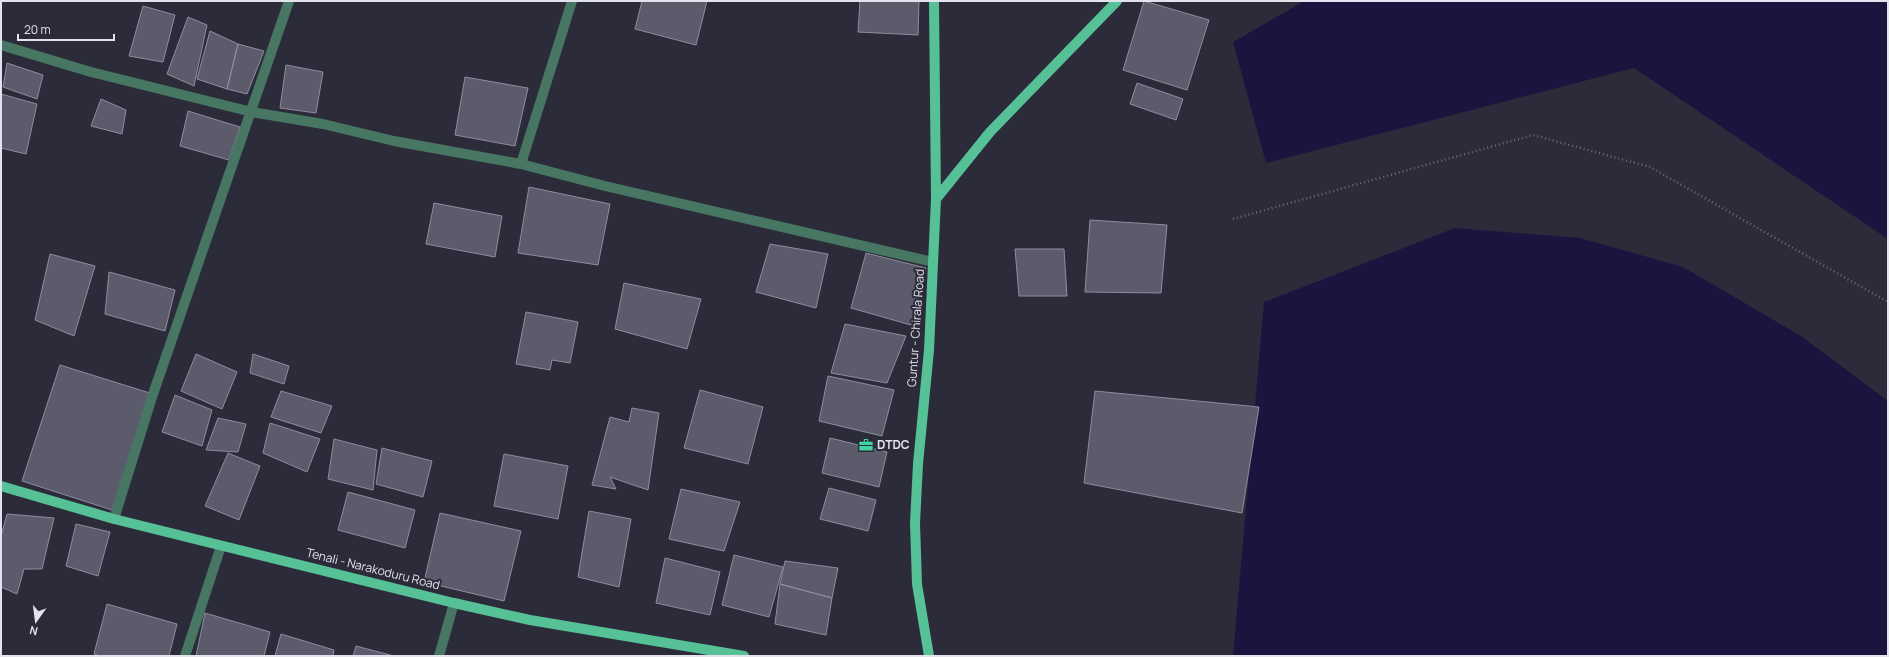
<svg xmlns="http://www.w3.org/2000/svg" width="1889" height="657" font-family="Manrope,sans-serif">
	<rect width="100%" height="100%" fill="#2c2b3a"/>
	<path fill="#1c143f" d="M1304,1H1888V239L1634,68L1266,163L1233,42Z
		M1455,228L1580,238L1683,267L1801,336L1888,401V656H1233L1264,302Z"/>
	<path fill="#5c5b6c" stroke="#8e8da0" d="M642,1H707L696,45L635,29Z
		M860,1H919L918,35L858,32Z
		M1144,1L1209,20L1187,90L1123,70Z
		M143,6L175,15L163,62L129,56Z
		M188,17L207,25L194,86L167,74Z
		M210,31L238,44L227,89L197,79Z
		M238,44L264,51L247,94L227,89Z
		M7,63L43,75L37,99L3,87Z
		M286,65L323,72L316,113L280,108Z
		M465,77L528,88L515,146L455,135Z
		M1137,83L1183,99L1176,120L1130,104Z
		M1,94L37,104L26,154L1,148Z
		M101,99L126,110L122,134L91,126Z
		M188,111L240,127L229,160L180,146Z
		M529,187L610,204L598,265L518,253Z
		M434,203L502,216L495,257L426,244Z
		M1090,220L1167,225L1161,293L1085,292Z
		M770,244L828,254L816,308L756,292Z
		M1015,249H1064L1067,296H1019Z
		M866,253L926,268L911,325L851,308Z
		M50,254L95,266L74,336L35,320Z
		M109,272L175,290L165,331L105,314Z
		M624,283L701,299L687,349L615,329Z
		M526,312L578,322L570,363L552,360L550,370L516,364Z
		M845,324L906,336L887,383L831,373Z
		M196,354L237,372L222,409L181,391Z
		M253,354L289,366L284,384L250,373Z
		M60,365L153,394L115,511L22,481Z
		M828,376L894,390L882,436L819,421Z
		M700,390L763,407L748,464L684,448Z
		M281,391L332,406L321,433L271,417Z
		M1095,391L1259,407L1242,513L1084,483Z
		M175,395L212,410L202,446L162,432Z
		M632,408L659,413L648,490L610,477L616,489L592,485L610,417L629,422Z
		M218,418L246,424L238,452L206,450Z
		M270,423L320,439L307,472L263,453Z
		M830,438L887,452L879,487L822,473Z
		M334,439L377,450L373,490L328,479Z
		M382,448L432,461L423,497L376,484Z
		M228,453L260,466L239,520L205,506Z
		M504,454L568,466L558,519L494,506Z
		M829,488L876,500L868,531L820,519Z
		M681,489L740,502L724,551L669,539Z
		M348,492L415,510L405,548L338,530Z
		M589,511L631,519L619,587L578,577Z
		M440,513L521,531L504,601L424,582Z
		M7,514L54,518L42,569H24L17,594L1,587V536Z
		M76,524L110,532L98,576L66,566Z
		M734,555L783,567L769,617L722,605Z
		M665,558L720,572L710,615L656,603Z
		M785,561L838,568L832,598L780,584Z
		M780,584L832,598L826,635L775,624Z
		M107,604L177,624L169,656H101L94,654Z
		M205,613L270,632L264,656H196Z
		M281,634L334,650L333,656H275Z
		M356,646L394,656H353Z"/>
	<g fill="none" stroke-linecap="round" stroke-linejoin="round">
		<path stroke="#6d6c79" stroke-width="2.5" stroke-dasharray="1 3" stroke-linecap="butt" d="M1233,219L1533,135L1650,167L1888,302"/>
		<path stroke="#477763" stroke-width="10" d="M1,45L91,72L252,112L323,124L394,141L521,164L605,186L933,262
			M521,164L572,1
			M114,519L153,394L289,1
			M185,656L221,546
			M439,656L454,603"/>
		<path stroke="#56c197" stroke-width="10" d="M936,199L990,132L1117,1
			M1,486L114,519L454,603L530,620L744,656
			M929,656L917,584L915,523L918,464L929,350L936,199L934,1"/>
	</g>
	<defs>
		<symbol id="office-bare" viewBox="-9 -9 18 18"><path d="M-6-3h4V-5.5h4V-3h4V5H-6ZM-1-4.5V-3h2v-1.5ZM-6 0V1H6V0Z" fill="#42d4a0" stroke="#2c2b3a" stroke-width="2.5" paint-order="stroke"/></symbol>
	</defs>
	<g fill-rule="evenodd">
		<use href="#office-bare" x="856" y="435" width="20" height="20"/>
	</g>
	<g text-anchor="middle" stroke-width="4" stroke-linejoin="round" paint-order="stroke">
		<g font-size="12" fill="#e3e3ed" stroke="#2c2b3a">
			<text transform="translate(916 328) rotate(-86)" y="4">Guntur - Chirala Road</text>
			<text transform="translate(373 569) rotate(14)" y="4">Tenali - Narakoduru Road</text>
		</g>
		<g font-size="12" font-weight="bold" fill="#e3e3ed" stroke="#2c2b3a" text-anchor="start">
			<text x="877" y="449">DTDC</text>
		</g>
	</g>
	<rect width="1889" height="657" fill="none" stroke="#e3e3ed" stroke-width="4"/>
	<g transform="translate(36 621) rotate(194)" stroke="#2c2b3a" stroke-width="3" paint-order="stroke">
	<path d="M0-3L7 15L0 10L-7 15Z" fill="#e3e3ed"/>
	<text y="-6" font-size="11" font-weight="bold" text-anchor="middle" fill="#e3e3ed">N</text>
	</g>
	<path d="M18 34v6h96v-6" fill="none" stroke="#e3e3ed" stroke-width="2"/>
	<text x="24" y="34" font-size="12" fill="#e3e3ed" stroke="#2c2b3a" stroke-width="3" paint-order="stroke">20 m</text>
</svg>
